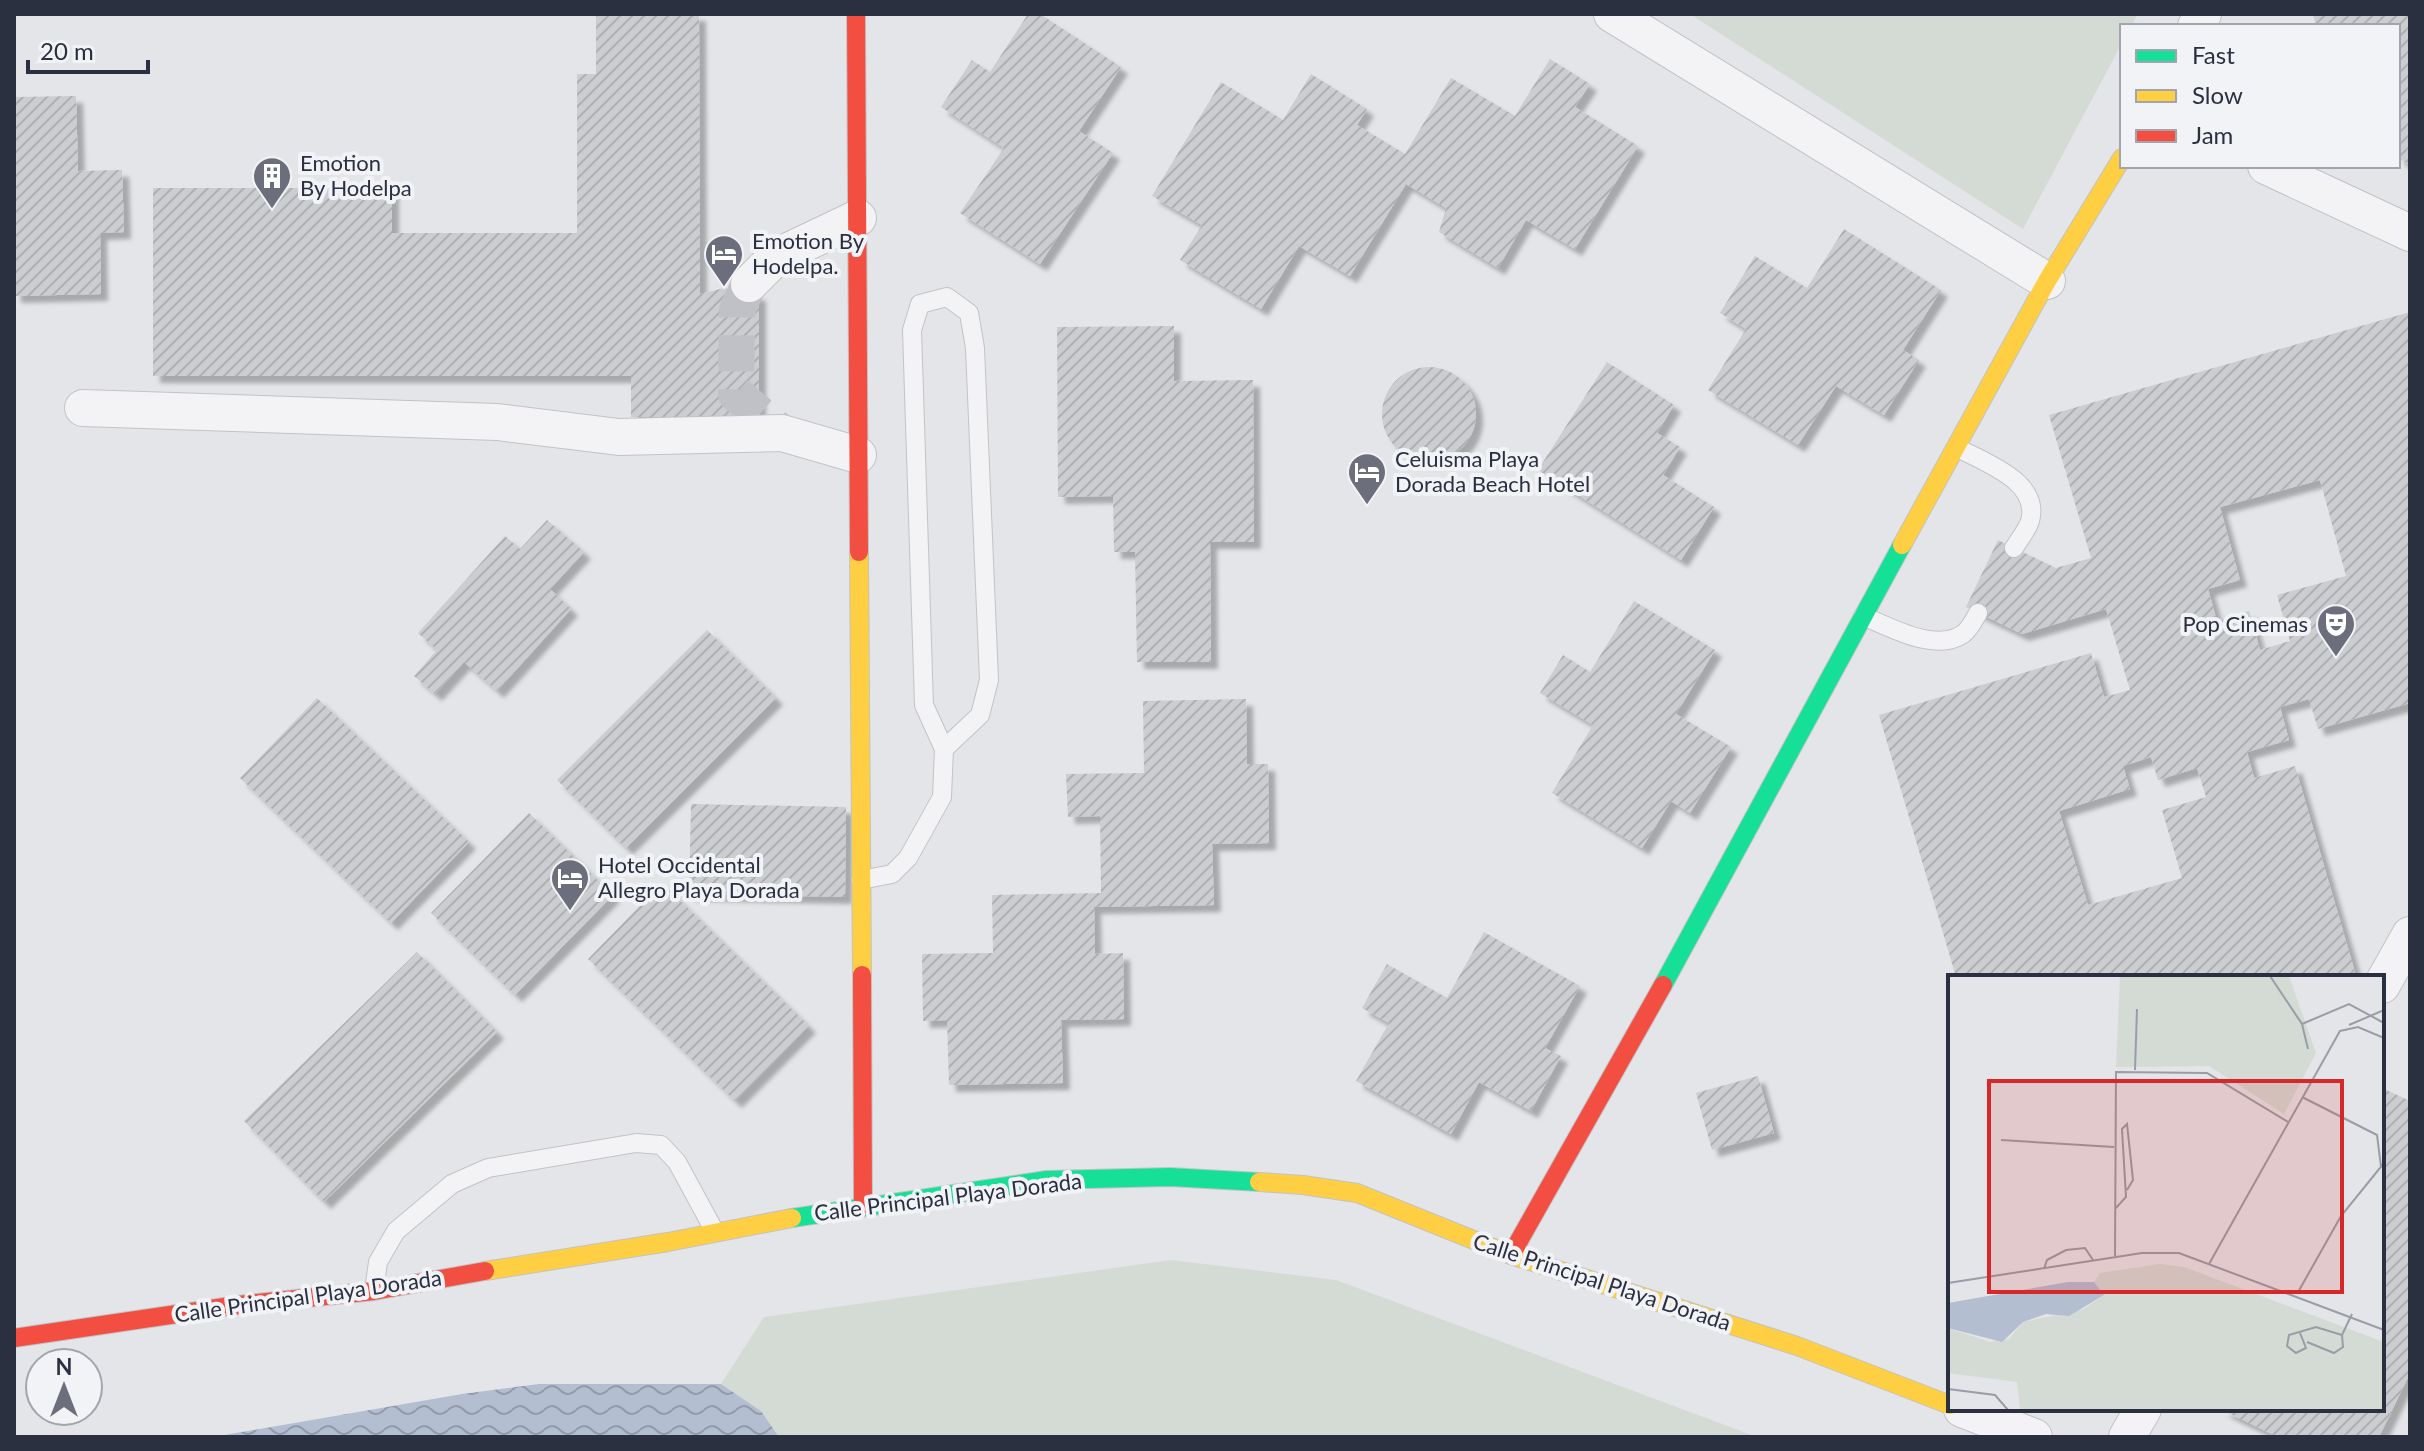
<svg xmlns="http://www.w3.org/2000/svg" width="2424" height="1451" font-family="Lato,sans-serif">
	<defs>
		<pattern id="water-waves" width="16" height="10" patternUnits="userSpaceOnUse" patternTransform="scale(2)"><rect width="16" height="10" fill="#b4bed1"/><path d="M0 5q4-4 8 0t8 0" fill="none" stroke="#939bab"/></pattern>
		<pattern id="building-hatch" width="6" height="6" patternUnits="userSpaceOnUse" patternTransform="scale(2)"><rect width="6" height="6" fill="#cccdd0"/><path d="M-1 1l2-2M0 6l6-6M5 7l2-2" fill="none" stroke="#afb0b4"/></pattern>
		<filter id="shadow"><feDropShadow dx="7" dy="7" stdDeviation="2" flood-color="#0004"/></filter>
	</defs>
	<rect width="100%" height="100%" fill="#e4e5e8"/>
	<path fill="#d3dbd4" d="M1690,14H2138L2131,26H2122V43L2023,229Z
		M1171,1260L1336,1280L1757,1437H779L761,1411L721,1384L764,1317Z"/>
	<path fill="url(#water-waves)" d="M539,1384H721L761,1411L779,1437H213L462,1394Z"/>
	<path fill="url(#building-hatch)" fill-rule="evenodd" filter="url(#shadow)" d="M596,14H699L700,294L724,288L759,294V417H631V376H153V188H392V233H577V74H596Z
		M1028,14H1040L1121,67L1079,131L1113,153L1040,264L960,213L1004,148L941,107L972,60L990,72Z
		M2313,14H2410V165L2398,158V26H2316Z
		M1550,59L1590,84L1575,107L1638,146L1575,249L1526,220L1498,268L1439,232L1446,208L1406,184L1350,276L1299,246L1261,309L1180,260L1202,225L1152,196L1221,82L1283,120L1311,74L1367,109L1357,125L1405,154L1451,78L1515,116Z
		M76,96L78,171L122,170L124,232L100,233L101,294L14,296V97Z
		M1844,229L1941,290L1903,350L1919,360L1884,415L1836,386L1798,445L1708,390L1746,329L1720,313L1755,256L1807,288Z
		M2410,312V703L2318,729L2309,699L2280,707L2289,740L2247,752L2254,778L2295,766L2355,972L2339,977H1956L1879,715L2091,653L2104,697L2130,690L2106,609L2022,634L1966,607L1998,540L2056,568L2091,558L2049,415ZM2320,480L2346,576L2277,595L2290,641L2260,650L2249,611L2217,621L2208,589L2240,580L2220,507ZM2151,757L2158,780L2197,768L2206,797L2162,810L2182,878L2088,905L2059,811L2130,789L2123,766Z
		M1174,326V381L1253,380L1254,542H1210L1211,662H1137L1135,552H1114L1113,496L1058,497L1057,327Z
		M1607,362L1674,405L1657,433L1680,447L1663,475L1714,507L1681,560L1538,470Z
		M1382 414a47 47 0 1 1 94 0a47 47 0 1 1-94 0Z
		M547,520L584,552L550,589L571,609L497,691L464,662L435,694L414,676L437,650L418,633L505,536L520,549Z
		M1634,601L1715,650L1676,714L1731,747L1690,813L1671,801L1642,848L1552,793L1593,725L1540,693L1563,655L1590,672Z
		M707,630L776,698L626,848L557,780Z
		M317,698L469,842L391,923L240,778Z
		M1246,699L1247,764H1268L1269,843L1212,844L1214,905L1094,907L1095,954L1123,953L1124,1019L1061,1020L1063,1083L949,1085L947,1020L923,1021L922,954L993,953L992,895L1101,893L1100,816L1068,817L1066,774L1144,773L1143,701Z
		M691,804L846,807L845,897L689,894Z
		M529,813L613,895L515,995L431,913Z
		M662,883L809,1026L735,1101L588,959Z
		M1484,932L1580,986L1545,1048L1561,1056L1531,1111L1479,1082L1451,1134L1356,1081L1389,1023L1362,1008L1387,964L1447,998Z
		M417,952L497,1032L324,1202L244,1121Z
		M1758,1076L1774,1133L1712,1150L1696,1093Z
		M2382,1088L2410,1101V1373L2379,1437H2278L2220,1409H2382Z"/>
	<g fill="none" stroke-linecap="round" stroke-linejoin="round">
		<path stroke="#bfc1c7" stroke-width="36" stroke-dasharray="36 18" stroke-linecap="butt" d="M749,284L737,310L736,394L782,433"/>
		<defs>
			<path id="lane" d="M1956,447C1983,462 2041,481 2030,521C2027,530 2019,540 2014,548
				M1863,616C1890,627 1935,653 1963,634C1970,629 1974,620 1978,613
				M861,880L892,874L908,858L942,797L944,749L924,705L912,330L920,304L947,297L969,313L975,348L989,680L980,715L944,749
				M374,1291L378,1262L396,1231L452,1184L488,1168L636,1143L661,1145L677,1162L715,1232"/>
			<path id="street" d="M1612,14L2047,281
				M2196,26L2203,14
				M2266,166L2410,233
				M749,284L776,257L858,218
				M83,408L497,422L619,437L782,433L858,455
				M2382,985L2410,935
				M1962,1409L2034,1437
				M2127,1437L2143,1409"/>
			<path id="fast" d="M1663,985L1902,545
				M792,1218L1047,1180L1170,1177L1259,1182"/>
			<path id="slow" d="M1902,545L2047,281L2122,158
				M859,552L862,975
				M1259,1182L1303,1185L1357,1193L1511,1255L1797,1346L1950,1405
				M485,1271L668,1242L792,1218"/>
			<path id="jam" d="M856,14L859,552
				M862,975L863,1206
				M1511,1255L1663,985
				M14,1338L238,1305L374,1291L485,1271"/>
		</defs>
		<use href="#lane" stroke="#c2c3c6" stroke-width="20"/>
		<use href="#street" stroke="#c2c3c6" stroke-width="38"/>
		<use href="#fast" stroke="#c2c3c6" stroke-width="20"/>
		<use href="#slow" stroke="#c2c3c6" stroke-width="20"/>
		<use href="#jam" stroke="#c2c3c6" stroke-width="20"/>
		<use href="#lane" stroke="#f3f3f5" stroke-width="18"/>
		<use href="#street" stroke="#f3f3f5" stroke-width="36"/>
		<use href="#fast" stroke="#16e098" stroke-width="18"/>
		<use href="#slow" stroke="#ffcf43" stroke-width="18"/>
		<use href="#jam" stroke="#f24e42" stroke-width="18"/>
	</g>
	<defs>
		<symbol id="building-pin" viewBox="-11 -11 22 30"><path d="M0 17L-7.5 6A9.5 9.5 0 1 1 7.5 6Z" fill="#6c6f7b" stroke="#f2f3f7"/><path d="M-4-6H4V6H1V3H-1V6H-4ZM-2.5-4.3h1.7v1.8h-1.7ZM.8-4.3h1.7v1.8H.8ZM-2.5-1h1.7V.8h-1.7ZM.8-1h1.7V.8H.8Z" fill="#fff"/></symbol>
		<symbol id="hotel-pin" viewBox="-11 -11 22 30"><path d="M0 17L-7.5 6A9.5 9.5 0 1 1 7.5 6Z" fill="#6c6f7b" stroke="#f2f3f7"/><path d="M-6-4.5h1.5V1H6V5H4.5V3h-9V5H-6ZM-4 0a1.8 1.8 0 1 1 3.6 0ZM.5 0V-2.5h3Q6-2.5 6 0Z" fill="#fff"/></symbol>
		<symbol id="theatre-pin" viewBox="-11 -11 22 30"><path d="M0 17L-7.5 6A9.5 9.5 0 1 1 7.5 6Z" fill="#6c6f7b" stroke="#f2f3f7"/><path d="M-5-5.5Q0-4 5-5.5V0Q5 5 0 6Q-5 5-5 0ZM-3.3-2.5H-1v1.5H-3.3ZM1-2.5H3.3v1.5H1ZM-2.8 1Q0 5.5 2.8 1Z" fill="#fff"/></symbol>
	</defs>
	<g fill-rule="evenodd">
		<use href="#building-pin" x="250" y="154" width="44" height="60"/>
		<use href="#hotel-pin" x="702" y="232" width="44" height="60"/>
		<use href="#hotel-pin" x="1345" y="450" width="44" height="60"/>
		<use href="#theatre-pin" x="2314" y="602" width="44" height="60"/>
		<use href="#hotel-pin" x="548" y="856" width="44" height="60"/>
	</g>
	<g text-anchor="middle" stroke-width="8" stroke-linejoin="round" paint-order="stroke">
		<g font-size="22" fill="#2b3041" stroke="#f2f3f7" text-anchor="start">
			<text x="300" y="171">Emotion<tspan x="300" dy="25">By Hodelpa</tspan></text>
			<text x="752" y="249">Emotion By<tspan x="752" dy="25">Hodelpa.</tspan></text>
			<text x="1395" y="467">Celuisma Playa<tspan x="1395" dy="25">Dorada Beach Hotel</tspan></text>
			<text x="2308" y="632" text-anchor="end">Pop Cinemas</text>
			<text x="598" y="873">Hotel Occidental<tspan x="598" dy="25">Allegro Playa Dorada</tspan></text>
		</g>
		<g font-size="22" fill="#2b3041" stroke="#f2f3f7">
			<text transform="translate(948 1197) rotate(-7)" y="8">Calle Principal Playa Dorada</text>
			<text transform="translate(1602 1282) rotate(18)" y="8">Calle Principal Playa Dorada</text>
			<text transform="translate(308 1296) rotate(-8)" y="8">Calle Principal Playa Dorada</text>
		</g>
	</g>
	<g transform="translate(1948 975)">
		<rect width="436" height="436" fill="#e4e5e8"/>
		<path d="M172,1H341L368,78L336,139L261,91L168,92ZM212,289L236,292L436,367V435H72L69,407L0,398V353L42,367L61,364L75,347L136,334L156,320L146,307L152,298Z" fill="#d3dbd4"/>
		<path d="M120,307H146L156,320L121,341L98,339L75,347L54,367L0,353V328Z" fill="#b4bed1"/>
		<path fill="none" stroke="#9a9da5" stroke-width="2" d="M322,1L354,49L360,74M354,49L401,29L436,48M401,50L436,35M187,95L189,34M354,122L429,160L433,192M53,165L166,172M167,234L178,222L174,154L179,149L185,205L179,215M167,281L168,97L259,98L340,147M261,289L392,56L410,52L436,63M96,294L99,285L118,275L137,273L145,285M0,308L194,278H231L436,355M349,319L393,241L436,188M352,358L358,373L348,378L339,371L341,360L368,352L394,360L404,339M359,367L386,378L395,372L394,360M0,414L47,420L60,435"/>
		<path fill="#d62828" fill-opacity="0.15" stroke="#d62828" stroke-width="4" d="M41,106H394V317H41Z"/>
		<rect width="436" height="436" fill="none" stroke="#2b3041" stroke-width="4"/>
	</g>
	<rect width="2424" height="1451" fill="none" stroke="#2b3041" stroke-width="32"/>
	<rect x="2120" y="24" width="280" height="144" fill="#f2f3f7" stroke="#a2a5ae" stroke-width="2"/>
	<rect x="2136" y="50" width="40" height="12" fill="#16e098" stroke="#a2a5ae" stroke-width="2"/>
	<text x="2192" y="64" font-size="24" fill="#2b3041">Fast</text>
	<rect x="2136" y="90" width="40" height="12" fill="#ffcf43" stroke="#a2a5ae" stroke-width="2"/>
	<text x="2192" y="104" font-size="24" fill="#2b3041">Slow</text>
	<rect x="2136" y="130" width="40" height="12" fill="#f24e42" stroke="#a2a5ae" stroke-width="2"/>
	<text x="2192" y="144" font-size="24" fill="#2b3041">Jam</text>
	<g transform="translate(64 1387)"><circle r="38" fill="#f2f3f7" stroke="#a2a5ae" stroke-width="2"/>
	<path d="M0-6L14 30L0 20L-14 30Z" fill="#6c6f7b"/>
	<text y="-12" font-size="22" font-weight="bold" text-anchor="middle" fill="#2b3041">N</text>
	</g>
	<path d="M28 60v12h120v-12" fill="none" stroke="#2b3041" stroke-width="4"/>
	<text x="40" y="60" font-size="24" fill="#2b3041" stroke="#f2f3f7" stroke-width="6" paint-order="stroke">20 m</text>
</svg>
